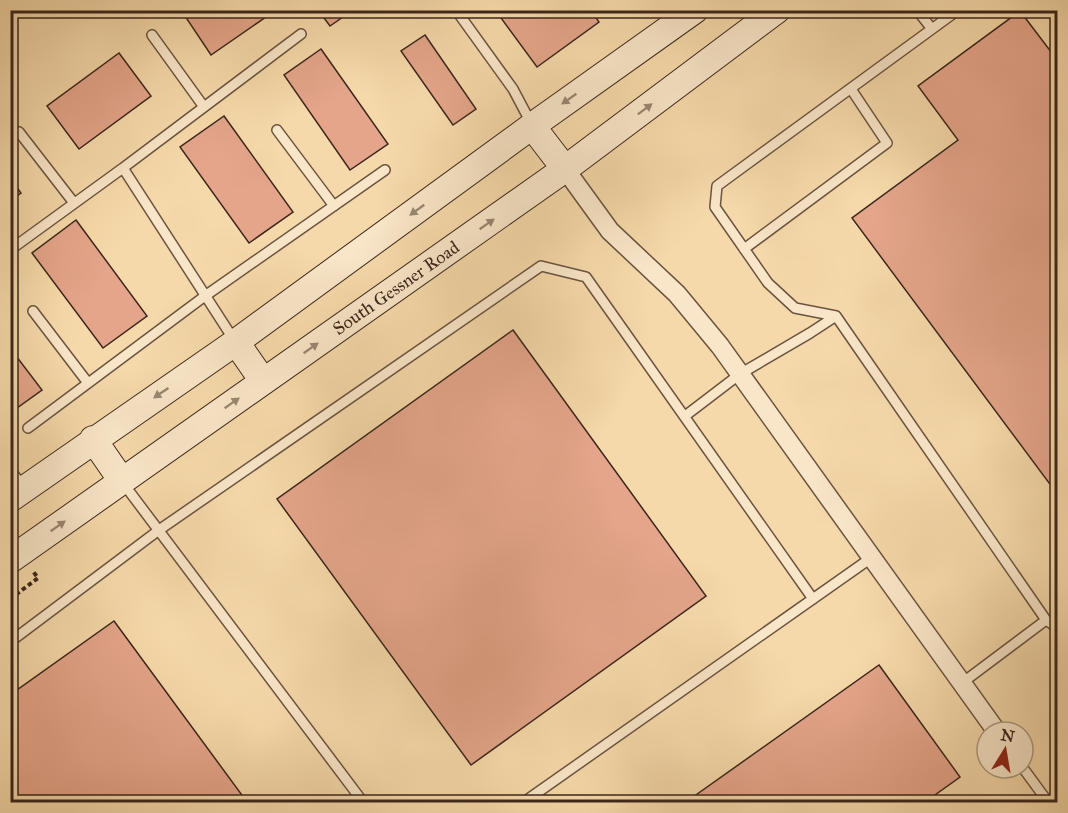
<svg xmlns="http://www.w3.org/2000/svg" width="1068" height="813" font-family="'IM FELL Great Primer',serif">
	<rect width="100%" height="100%" fill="#f6d9aa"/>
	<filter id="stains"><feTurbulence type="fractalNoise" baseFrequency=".00333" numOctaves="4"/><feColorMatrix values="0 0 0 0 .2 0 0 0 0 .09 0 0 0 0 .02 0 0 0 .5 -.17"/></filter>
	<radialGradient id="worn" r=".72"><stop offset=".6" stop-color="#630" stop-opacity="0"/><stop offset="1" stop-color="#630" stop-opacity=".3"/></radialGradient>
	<path fill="#e4a58a" stroke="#3b261c" stroke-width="1.5" d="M181,10H276L211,55Z
		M318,10H353L330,26Z
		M511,10H591L599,22L537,67L501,18Z
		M1020,11L1058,61V495L852,218L958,140L918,86Z
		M425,35L476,109L453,125L401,51Z
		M321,49L388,144L350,170L284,75Z
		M119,53L151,96L79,149L47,106Z
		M224,116L293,212L249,243L180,147Z
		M10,178L21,193L10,201Z
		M76,220L147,316L103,348L32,253Z
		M513,330L706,596L471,765L277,499Z
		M10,348L42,390L10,413Z
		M114,621L247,802H10V695Z
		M879,665L960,777L925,802H686Z"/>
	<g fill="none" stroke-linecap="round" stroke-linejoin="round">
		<defs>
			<path id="service" d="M456,10L513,89L531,123
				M917,10L932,29L958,10
				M932,29L717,186L715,207L768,283L795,308L836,316L1046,620L1058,628
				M152,35L204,107
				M277,130L334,206
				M19,132L74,203
				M123,168L301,34
				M744,249L887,143L851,89
				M10,250L123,168L234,340
				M33,311L88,383
				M685,416L740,374L810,333L836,316
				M28,428L205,296L385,170
				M10,470L24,487
				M123,483L363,802
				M10,642L159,530L541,266L586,277L813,599
				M962,683L1046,620
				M1023,768L1048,802
				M524,802L871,558"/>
			<path id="minor" d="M565,169L610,231L677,294L720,346L997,732"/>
			<path id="secondary" d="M532,126L565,169
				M236,342L263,381
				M93,439L122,481
				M10,499L236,342L532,126L695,10
				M10,560L565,169L777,10"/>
		</defs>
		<use href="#service" stroke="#6a5340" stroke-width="12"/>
		<use href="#minor" stroke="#6a5340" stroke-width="21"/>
		<use href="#secondary" stroke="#3b261c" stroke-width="28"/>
		<path stroke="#3b261c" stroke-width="4" stroke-dasharray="4.5 3" stroke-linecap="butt" d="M10,599L38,578L32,570"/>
		<use href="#service" stroke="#f9e6c8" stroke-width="9"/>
		<use href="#minor" stroke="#f9e6c8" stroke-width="18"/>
		<use href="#secondary" stroke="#f9e6c8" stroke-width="26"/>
	</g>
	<defs><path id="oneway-solid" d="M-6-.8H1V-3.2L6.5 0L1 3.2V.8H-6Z" transform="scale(1.5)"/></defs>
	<g fill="#9a8672">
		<use href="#oneway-solid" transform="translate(569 99) rotate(145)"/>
		<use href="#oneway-solid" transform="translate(645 109) rotate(-37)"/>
		<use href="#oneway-solid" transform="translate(417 210) rotate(144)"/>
		<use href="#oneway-solid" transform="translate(487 224) rotate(-35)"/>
		<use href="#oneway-solid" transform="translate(311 348) rotate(-35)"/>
		<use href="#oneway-solid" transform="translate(161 393) rotate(146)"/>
		<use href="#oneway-solid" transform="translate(232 403) rotate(-35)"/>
		<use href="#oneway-solid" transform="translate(58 526) rotate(-35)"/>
	</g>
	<g text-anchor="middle" stroke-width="5" stroke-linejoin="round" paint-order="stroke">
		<g font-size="18" fill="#3b261c" stroke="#f9e6c8">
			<text transform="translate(396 288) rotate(-35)" y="6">South Gessner Road</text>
		</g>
	</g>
	<rect width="1068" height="813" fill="none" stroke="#f6d9aa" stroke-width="36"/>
	<rect x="12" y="12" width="1044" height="789" fill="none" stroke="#3b261c" stroke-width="3"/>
	<rect x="18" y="18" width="1032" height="777" fill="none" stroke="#3b261c" stroke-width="1.5"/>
	<g transform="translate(1005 750) rotate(11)"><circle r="28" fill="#f9e6c8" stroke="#ad9983" stroke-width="1.5"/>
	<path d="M0-4.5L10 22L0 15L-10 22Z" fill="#8f2418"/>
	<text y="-9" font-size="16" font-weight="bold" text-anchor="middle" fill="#3b261c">N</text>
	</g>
	<rect width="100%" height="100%" filter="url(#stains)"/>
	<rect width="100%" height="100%" fill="url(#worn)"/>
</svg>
